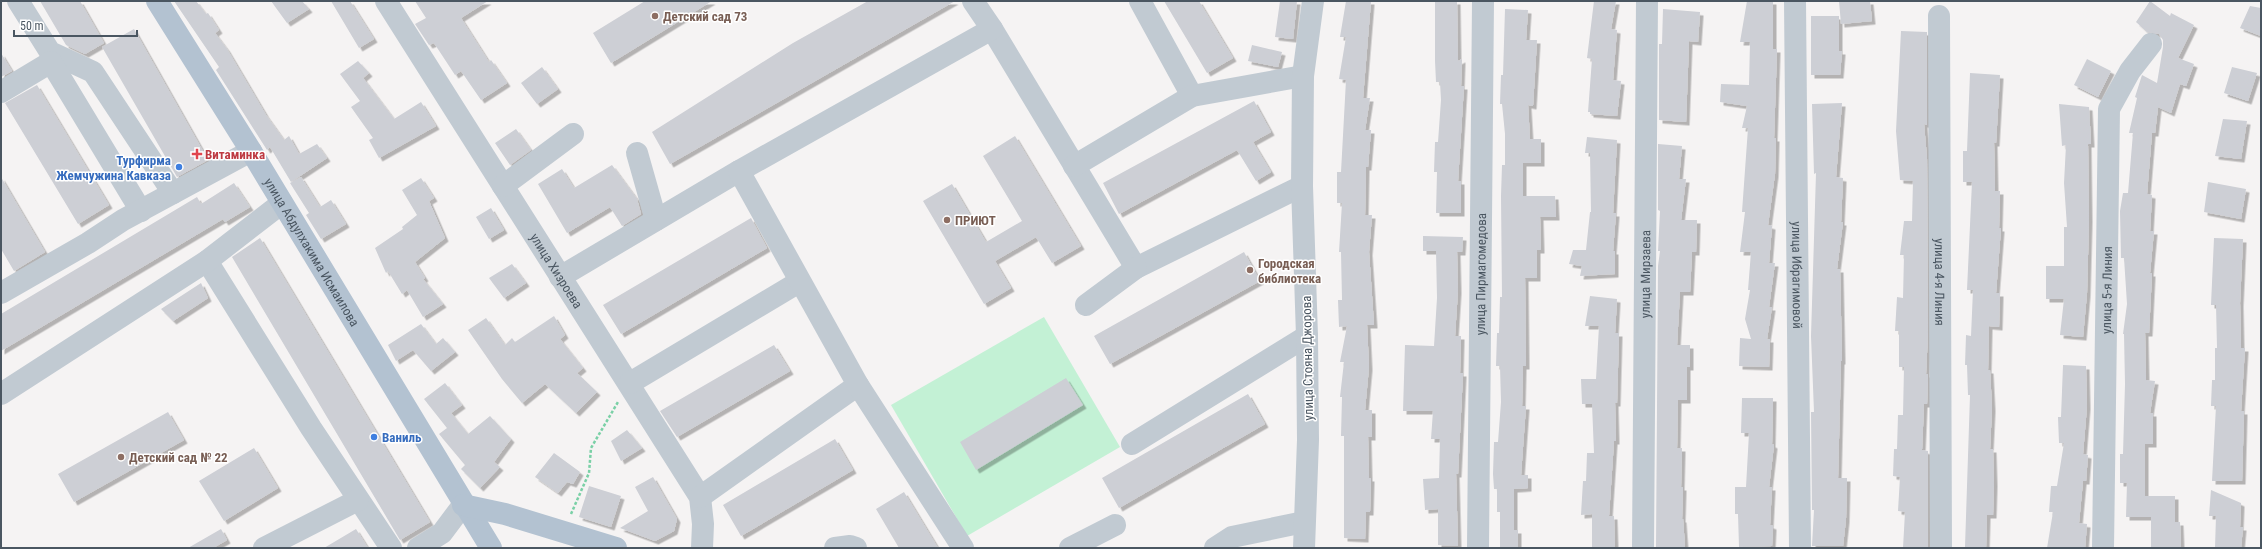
<svg xmlns="http://www.w3.org/2000/svg" width="2262" height="549" font-family="'Roboto Condensed',sans-serif">
	<defs>
		<filter id="shadow"><feDropShadow dx="3.5" dy="3.5" stdDeviation="0" flood-color="#0004"/></filter>
	</defs>
	<rect width="100%" height="100%" fill="#f5f3f3"/>
	<path fill="#c3f1d5" d="M1044,317L1120,447L967,536L891,405Z"/>
	<path fill="#cdcfd5" filter="url(#shadow)" d="M40,1H80L104,43L85,54L66,45Z
		M174,1H196L206,14L208,13L219,30L215,33L227,49L266,115L284,140L289,136L299,154L317,144L327,158L291,182L270,147L267,150L216,70L219,67Z
		M271,1H302L309,9L287,23Z
		M331,1H350L374,39L359,48Z
		M415,1H488L461,18L489,62L491,60L507,83L481,100L461,71L455,75L434,43L429,45L415,24L426,18Z
		M645,1H712L611,63L593,33Z
		M868,1H955L670,164L652,132L793,43Z
		M1164,1H1199L1233,58L1207,73Z
		M1280,1H1297L1293,39L1275,37Z
		M1346,1H1371L1363,98H1370L1365,130H1371L1368,167H1366L1365,215H1372L1369,252L1374,325H1367L1369,367L1365,410H1372V437H1368L1369,478H1371L1370,512H1366L1365,539L1344,538V436H1341L1342,397H1340L1344,362H1340L1347,326L1339,327L1338,300H1342L1341,252H1339L1342,203H1337V172H1341L1346,80L1339,79L1346,37H1340Z
		M1435,1H1457L1458,61L1462,59L1461,86H1464L1458,181H1461V213H1436L1437,172H1434L1435,142H1438L1441,100L1440,82H1436L1435,61Z
		M1594,1H1616L1611,29L1617,30L1613,80L1621,81L1617,116L1590,114V112H1588L1592,59L1587,58Z
		M1747,1H1773V49H1777L1774,138H1776L1775,174L1768,225L1772,226L1769,263H1775L1769,307H1772L1767,339H1770L1769,367L1739,366L1740,338L1751,339L1745,319L1750,290H1748L1751,252H1740L1745,212H1742L1748,128H1742L1747,106L1720,102L1721,84L1749,85L1750,42H1740Z
		M1839,1H1870L1872,21L1841,24Z
		M2150,1L2170,16L2171,13L2194,25L2178,58L2194,64L2186,86L2180,84L2171,113L2158,107L2155,133H2152L2147,194L2152,195L2150,231H2154L2150,273H2152L2149,333H2145L2146,380L2155,381L2150,413H2153V444H2145V496H2175V522H2180L2181,547L2151,548V517H2126L2127,483H2120V454H2123L2125,384L2124,334H2123L2127,304L2124,258H2121L2120,211L2123,193H2128L2133,133H2129L2137,98L2135,97L2142,75L2157,83L2163,47V40L2159,34L2147,32L2136,22Z
		M2250,6L2261,8V36L2240,28Z
		M1505,9L1528,10L1526,40H1537L1533,106L1528,105L1530,139H1541V163H1523V196H1555L1556,217H1540L1541,250H1537V278H1525L1526,366H1523L1522,406H1526L1521,475H1528V488L1514,489V530H1518V548H1500V512H1497V489H1494L1493,474L1494,442H1498L1501,402L1500,366H1496L1497,333H1499L1500,297H1502L1501,196L1502,165H1505V134L1502,104H1500L1501,75H1503Z
		M1663,9L1700,12L1698,42L1689,41L1686,122L1659,120V44H1662Z
		M1811,16H1839V51H1842L1840,75H1811Z
		M134,29L208,160L177,177L102,47Z
		M1901,31L1927,32V125L1924,124L1927,158L1928,333L1926,374H1928V379L1927,404H1924L1922,450L1928,451V548H1903L1905,512L1898,511L1900,477L1893,476L1894,449H1897L1898,415H1903L1904,367H1899V331H1895L1897,297L1903,298L1904,255H1900L1904,221H1912L1913,181L1900,180L1896,131Z
		M1252,45L1282,52L1278,67L1248,61Z
		M1,53L12,71L1,77Z
		M2087,59L2111,71L2098,97L2074,85Z
		M358,61L369,73L363,78L394,119L421,102L436,126L379,158L369,140L373,138L351,107L360,101L340,74Z
		M542,67L558,89L537,104L521,83Z
		M2232,67L2257,73L2248,101L2224,93Z
		M1970,73L2000,75L1996,143H1994L1995,191H2000L1999,228H2001L1996,293H2000L1999,327L1989,326L1988,370H1990L1992,408L1990,449H1993L1994,483L1993,515H1987L1986,548L1965,547L1970,395H1968L1967,365H1965L1966,335L1971,336L1973,290H1967L1972,182H1963V151H1967Z
		M37,85L109,205L78,224L5,103Z
		M1254,101L1271,132L1253,142L1271,172L1256,181L1237,150L1119,214L1103,183Z
		M1842,103L1836,177L1843,178L1841,222H1843L1837,269H1840L1842,361H1841L1838,478H1847L1846,519L1843,546H1812L1814,510H1812L1811,412H1814L1811,336L1816,173L1814,174L1812,104Z
		M2059,104L2089,107L2091,144H2088L2089,219L2087,293L2083,337L2060,335L2064,299H2046V266H2064V227H2067L2064,183L2066,145L2062,146Z
		M2223,119L2247,121L2241,159L2215,156Z
		M516,129L531,150L510,165L495,143Z
		M1015,136L1081,246L1052,263L1036,237L995,261L1011,288L984,304L923,201L952,184L986,242L1022,221L983,156Z
		M1587,137L1617,140L1613,213H1616L1613,251H1615V274L1580,276L1582,266L1569,264L1573,250H1586L1590,212H1591L1590,153H1585Z
		M1658,144L1682,146L1679,179H1686L1681,220H1697L1696,252H1692L1690,292H1680L1677,345H1690V367H1687V400H1678L1677,448H1682L1681,487H1683L1682,519H1683L1685,547L1663,548H1656L1658,266L1660,251H1658L1660,211L1658,210Z
		M612,165L637,199L641,214L622,226L610,207L567,233L538,184L562,169L574,188Z
		M1,177L45,252L14,271L1,249Z
		M301,177L320,207L331,200L346,224L321,239L306,215L309,213L290,183Z
		M421,178L434,198L429,201L445,238L415,262L425,278L423,279L443,304L423,317L407,290L402,294L388,271L386,273L375,248L403,229L402,227L417,215L402,190Z
		M2208,182L2246,189L2241,219L2204,212Z
		M234,183L250,207L225,222L223,219L1,351V314L197,197L201,204Z
		M491,208L504,230L489,239L476,217Z
		M751,218L767,248L621,334L603,305Z
		M1423,236L1463,237L1462,252H1457L1458,290L1455,336H1461L1460,373H1463L1458,474H1456L1458,546L1438,545V509L1425,510L1423,479L1439,478L1440,439H1431L1433,411H1403L1405,345L1434,346L1437,298L1436,251H1423Z
		M260,238L430,522L400,540L232,257Z
		M2214,238L2243,239L2240,303L2241,348H2245L2241,411H2244L2242,481H2212L2216,406H2211L2212,380H2215V348H2217L2216,305H2211Z
		M1244,252L1260,281L1110,364L1094,336Z
		M512,264L526,283L504,298L489,278Z
		M201,283L208,298L173,321L161,309Z
		M1590,296L1617,299L1615,333H1619L1617,403H1615L1616,441H1614L1609,516H1614L1615,548H1592V514L1581,515L1583,481H1586L1587,453H1594L1592,404H1582L1581,379H1596L1599,326H1585Z
		M554,316L565,335L560,339L583,368L577,373L597,392L576,413L545,384L522,403L502,379L468,330L486,318L505,345L512,338L515,342Z
		M421,324L436,344L443,338L455,352L431,371L413,350L396,361L388,345Z
		M774,345L790,371L677,437L660,411Z
		M2063,365L2086,366L2087,406L2083,454L2088,455L2086,481H2083L2079,523L2087,524L2085,548H2047L2053,512H2049L2051,486H2057L2064,443H2059L2058,417H2061Z
		M1066,378L1083,405L976,470L960,442Z
		M445,383L462,405L451,413L468,434L490,416L511,439L494,462L500,467L480,488L461,469L465,465L439,434L447,428L424,399Z
		M1248,394L1265,424L1119,508L1102,478Z
		M1742,398H1773L1772,444L1774,445L1769,487H1772L1770,525L1773,526L1772,546L1739,547L1738,514H1735V487H1746L1749,433H1741Z
		M168,412L184,440L74,502L58,474Z
		M627,430L642,448L621,461L611,441Z
		M835,439L853,470L741,536L723,505Z
		M254,448L278,488L224,521L199,481Z
		M554,453L580,472L573,484L567,482L558,493L535,477Z
		M653,477L677,519L674,531L655,541L620,528L648,511L635,487Z
		M589,486L621,496L611,527L579,517Z
		M2211,490L2241,503L2240,527H2243L2241,548H2215L2216,516H2209Z
		M904,492L938,548H899L876,509Z
		M221,529L227,540L213,548H188Z
		M356,529L368,548H324Z"/>
	<g fill="none" stroke-linecap="round" stroke-linejoin="round">
		<path stroke="#7ad0a6" stroke-width="2.5" stroke-dasharray="3 2" stroke-linecap="butt" d="M571,514L589,473L591,448L618,402"/>
		<g stroke="#c1cad2" stroke-width="22">
			<path d="M18,1L50,52L93,72L173,193"/>
			<path id="s1" d="M386,1L700,497L703,524L702,548"/>
			<path d="M1140,1L1192,96"/>
			<path id="s2" d="M1795,1L1800,548"/>
			<path id="s3" d="M1939,16L1941,548"/>
			<path d="M992,29L1136,268L1302,186"/>
			<path d="M1,92L51,62L141,211"/>
			<path d="M637,153L656,220"/>
			<path d="M1074,166L1192,96L1303,76"/>
			<path d="M503,186L573,134"/>
			<path d="M207,261L311,428L391,548"/>
			<path d="M560,277L739,171"/>
			<path d="M1,293L88,243L123,220L251,151"/>
			<path d="M1086,305L1136,268"/>
			<path d="M630,383L799,282"/>
			<path d="M1,394L207,261L282,203"/>
			<path d="M1132,444L1307,336"/>
			<path d="M700,497L858,385"/>
			<path d="M264,548L358,500"/>
			<path d="M418,548L442,533L463,505"/>
			<path d="M835,548L850,546L856,548"/>
			<path d="M963,548L858,385L739,171L992,29L973,1"/>
			<path d="M1070,548L1115,525"/>
			<path d="M1215,548L1232,537L1304,522"/>
			<path d="M1304,548L1308,440L1307,336L1302,186L1303,76L1313,1"/>
			<path id="s4" d="M1478,548L1483,1"/>
			<path id="s5" d="M1643,548L1647,1"/>
			<path id="s6" d="M2103,548L2109,109L2130,71L2151,44"/>
		</g>
		<g stroke="#b3c2d1" stroke-width="22">
			<path id="s7" d="M157,1L251,151L491,548"/>
			<path d="M463,505L505,514L616,548"/>
		</g>
	</g>
	<g fill="#8d6e63" stroke="#fff" stroke-width="1.5">
		<circle cx="655" cy="16" r="4"/>
		<circle cx="947" cy="220" r="4"/>
		<circle cx="1250" cy="270" r="4"/>
		<circle cx="121" cy="457" r="4"/>
	</g>
	<path fill="#e0444e" stroke="#fff" stroke-width="1.5" d="M195 148h4v4h4v4h-4v4h-4v-4h-4v-4h4z"/>
	<g fill="#3f7fe0" stroke="#fff" stroke-width="1.5">
		<circle cx="179" cy="167" r="4"/>
		<circle cx="374" cy="437" r="4"/>
	</g>
	<g text-anchor="middle" stroke-width="3" stroke-linejoin="round" paint-order="stroke">
		<g font-size="13" font-weight="bold" fill="#785e54" stroke="#fff" text-anchor="start">
			<text x="663" y="21">Детский сад 73</text>
			<text x="955" y="225">ПРИЮТ</text>
			<text x="1258" y="268">Городская<tspan x="1258" dy="15">библиотека</tspan></text>
			<text x="129" y="462">Детский сад № 22</text>
		</g>
		<g font-size="13" font-weight="bold" fill="#be3a42" stroke="#fff" text-anchor="start">
			<text x="205" y="159">Витаминка</text>
		</g>
		<g font-size="13" font-weight="bold" fill="#366cbe" stroke="#fff" text-anchor="end">
			<text x="171" y="165">Турфирма<tspan x="171" dy="15">Жемчужина Кавказа</tspan></text>
			<text x="382" y="442" text-anchor="start">Ваниль</text>
		</g>
		<g font-size="13" fill="#4a5661" stroke="#fff">
			<text dy="5" stroke="none"><textPath href="#s7" startOffset="295">улица Абдулхакима Исмаилова</textPath></text>
			<text dy="5" stroke="none"><textPath href="#s1" startOffset="319">улица Хизроева</textPath></text>
			<text dy="5" stroke="none"><textPath href="#s4" startOffset="274">улица Пирмагомедова</textPath></text>
			<text dy="5" stroke="none"><textPath href="#s5" startOffset="274">улица Мирзаева</textPath></text>
			<text dy="5" stroke="none"><textPath href="#s2" startOffset="274">улица Ибрагимовой</textPath></text>
			<text dy="5" stroke="none"><textPath href="#s3" startOffset="266">улица 4-я Линия</textPath></text>
			<text dy="5" stroke="none"><textPath href="#s6" startOffset="258">улица 5-я Линия</textPath></text>
			<text transform="translate(1307 358) rotate(-91)" y="5">улица Стояна Джорова</text>
		</g>
	</g>
	<rect width="2262" height="549" fill="none" stroke="#4a5661" stroke-width="4"/>
	<path d="M14 30v6h123v-6" fill="none" stroke="#4a5661" stroke-width="2"/>
	<text x="20" y="30" font-size="12" fill="#4a5661" stroke="#ffffff" stroke-width="3" paint-order="stroke">50 m</text>
</svg>
